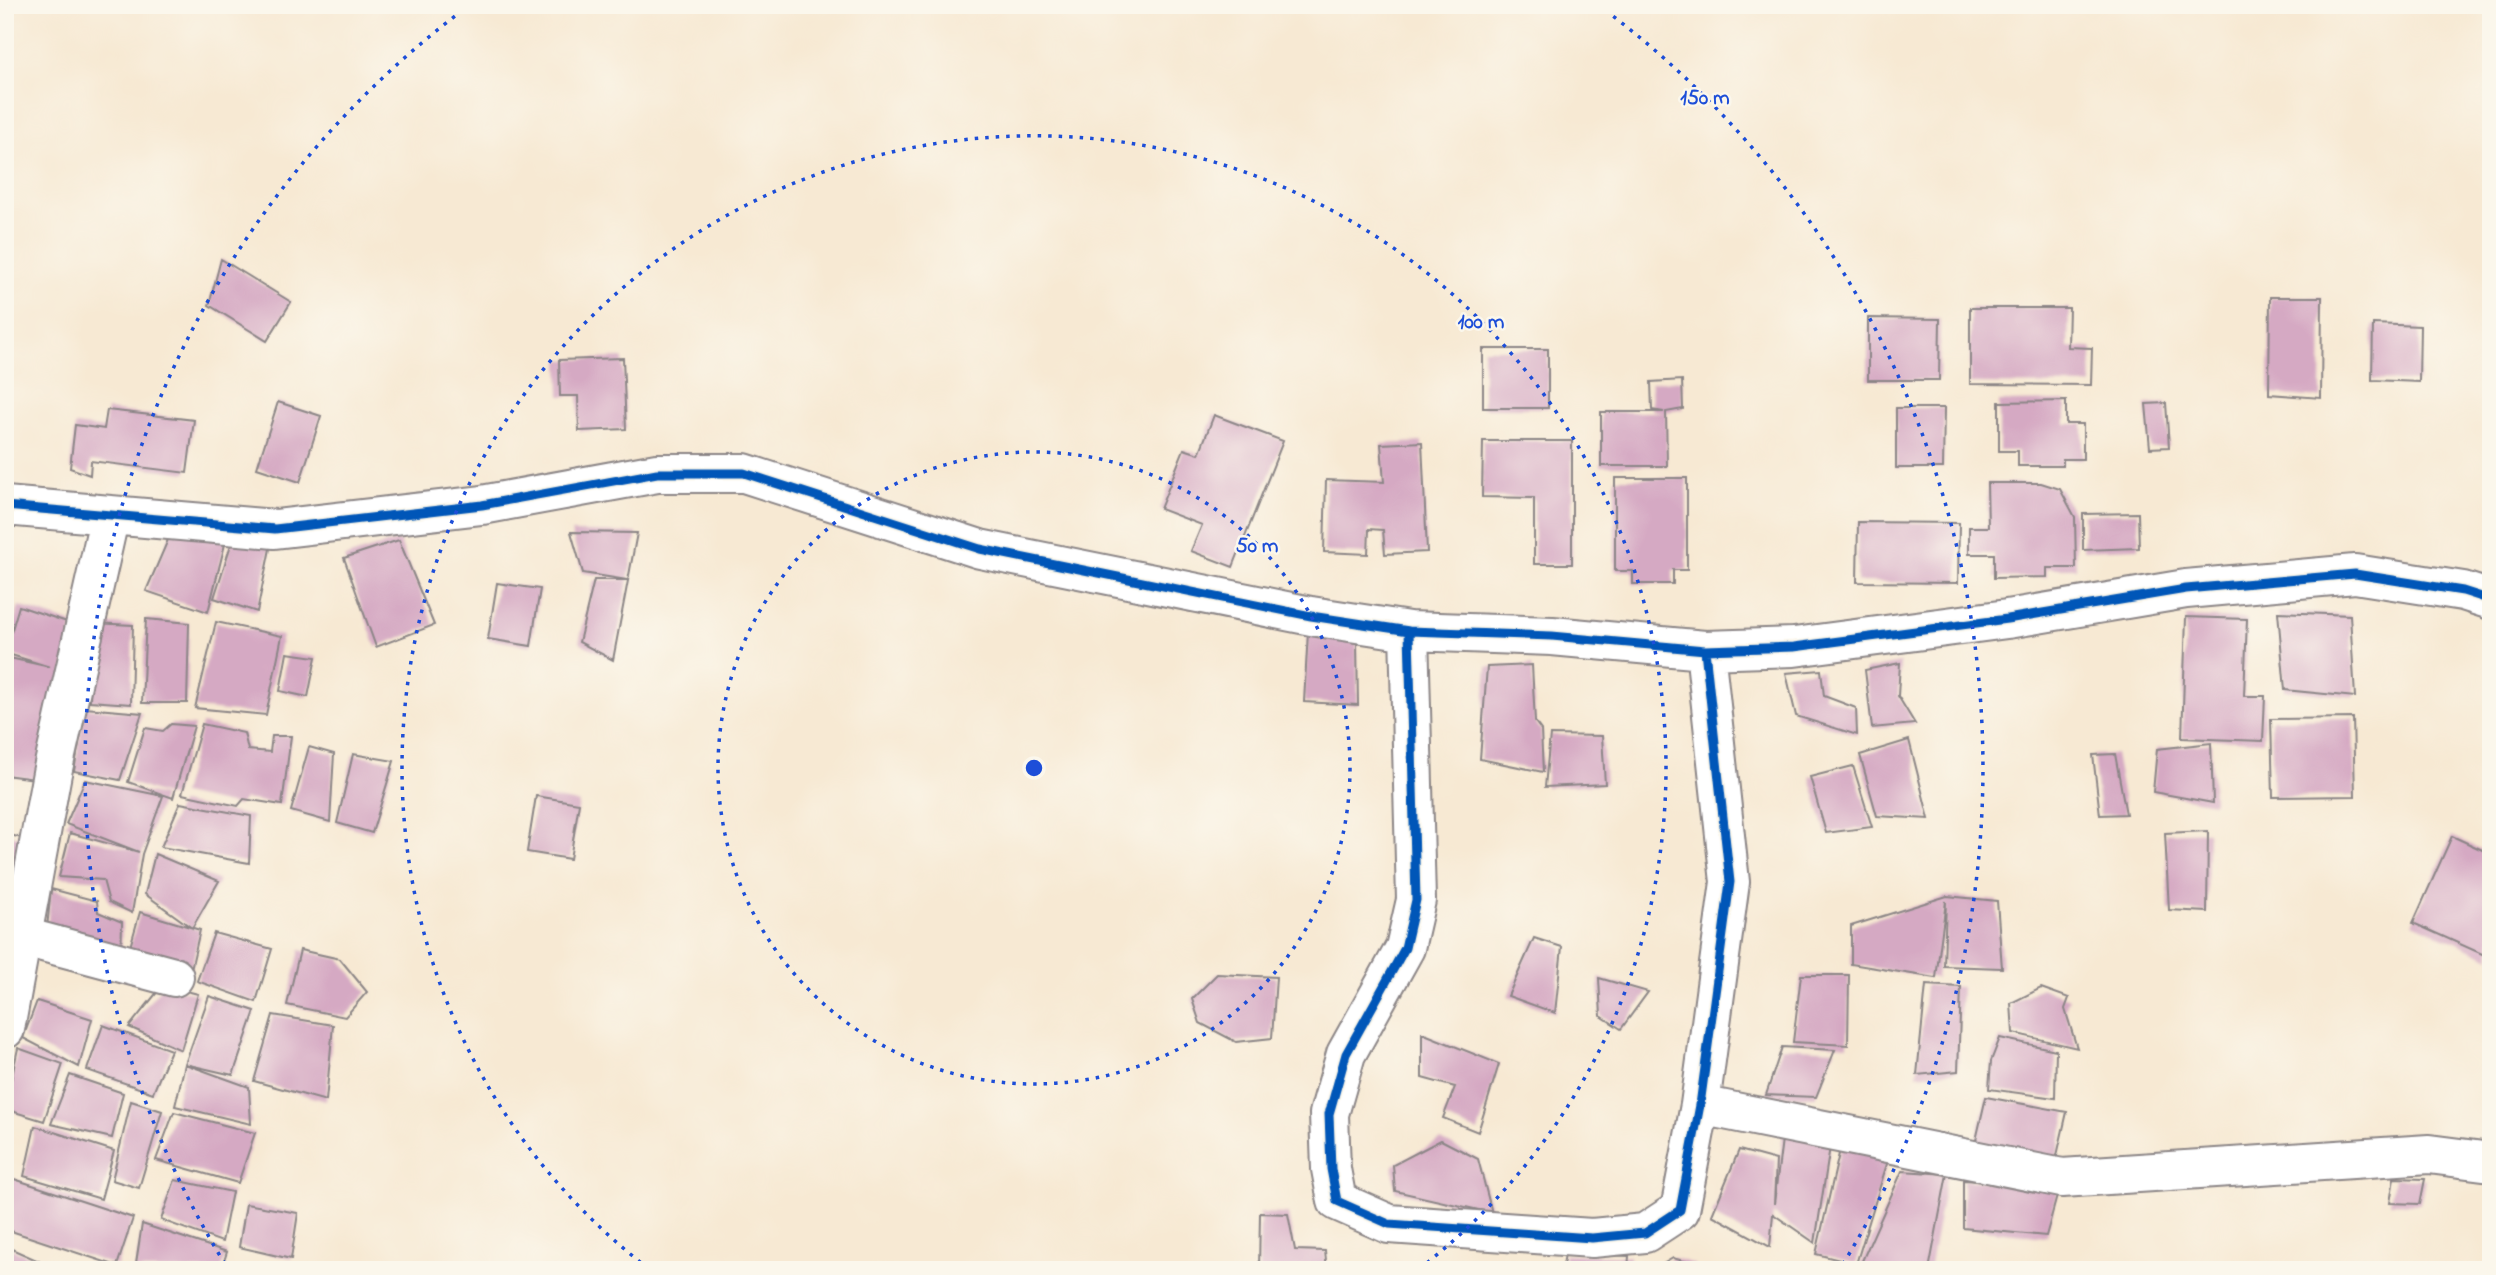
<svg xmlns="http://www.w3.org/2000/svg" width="2496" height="1275" font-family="'Indie Flower',sans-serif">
	<rect width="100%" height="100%" fill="#fbf7ec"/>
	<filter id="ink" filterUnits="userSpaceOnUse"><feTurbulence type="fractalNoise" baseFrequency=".0143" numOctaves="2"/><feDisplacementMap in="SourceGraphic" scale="14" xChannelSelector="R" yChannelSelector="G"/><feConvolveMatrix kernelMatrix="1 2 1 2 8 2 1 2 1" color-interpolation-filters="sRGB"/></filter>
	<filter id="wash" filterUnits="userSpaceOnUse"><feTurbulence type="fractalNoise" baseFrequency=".00686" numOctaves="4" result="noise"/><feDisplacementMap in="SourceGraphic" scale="28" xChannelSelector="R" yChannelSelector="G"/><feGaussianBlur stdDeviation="1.57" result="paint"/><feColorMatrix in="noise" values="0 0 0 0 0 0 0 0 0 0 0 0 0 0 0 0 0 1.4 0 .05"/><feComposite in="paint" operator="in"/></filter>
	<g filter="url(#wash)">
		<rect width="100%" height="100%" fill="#f7e9d3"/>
		<g id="blocks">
			<path fill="#d5a9c3" d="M5,151H12L9,194H5Z
				M221,259L291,302L267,341L209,305Z
				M2270,297H2322L2321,398L2269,394Z
				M1970,308H2069L2068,347L2092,348L2091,385L1970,384Z
				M1868,318L1940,319L1939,380H1868Z
				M2373,324L2420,326L2419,382L2372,380Z
				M1483,349H1548V408H1483Z
				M623,358L626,429L579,431L578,396H560L559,360Z
				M1682,380L1683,409L1666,412L1667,466H1601V412H1664L1652,410L1651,382Z
				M2066,401V424H2083V459H2063V466H2018V451H1999V402Z
				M278,402L321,416L300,482L257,468Z
				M2166,403L2169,447L2150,448L2146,404Z
				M1896,408H1944L1943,468H1896Z
				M107,410L194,420L187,473L91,461L90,475L70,468L75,425L104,429Z
				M1214,415L1283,441L1233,567L1191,551L1202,525L1160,509L1184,449L1199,454Z
				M1483,441H1572V564H1534V498L1482,497Z
				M1422,442L1427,552L1385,554L1383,530L1369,529L1368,554L1324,552L1326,480L1384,482L1381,444Z
				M1615,478H1687V570H1673V584H1633V571H1615Z
				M1987,483H2041L2060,489L2075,517L2076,568H2047V577L1994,578V554H1969V527H1988Z
				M2138,513L2139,548L2083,550V514Z
				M1858,522L1959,523L1958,583L1857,582Z
				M173,528L227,536L208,612L146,591Z
				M235,532L272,539L257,612L214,598Z
				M571,532L637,533L613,660L579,642L594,580H627L583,573Z
				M399,540L434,625L376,647L344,558Z
				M497,583L540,589L531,646L488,639Z
				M19,606L73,624L43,780L5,775V657L50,667L5,653Z
				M2278,612L2350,615L2355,697L2285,690Z
				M2186,617L2247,619L2244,696H2265L2263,741L2182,738Z
				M146,619L189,623L187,703H142Z
				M216,622L282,636L266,715L195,708Z
				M93,623L133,625L131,704L90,701Z
				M1308,632L1357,643L1358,705L1304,702Z
				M287,653L316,657L308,697L280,691Z
				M1900,663L1898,696L1915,724L1872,728L1865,670Z
				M1532,665L1535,722L1541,730L1543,772L1480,759L1487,667Z
				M1821,670L1824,696L1856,708L1857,735L1796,716L1786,673Z
				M85,708L142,713L120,780L74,771Z
				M2353,718L2355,796L2273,797L2271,719Z
				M171,724L194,726L173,798L128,782L145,728L163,731Z
				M202,724L244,733L248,750L270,752L272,736H291L282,805L244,799L238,806L182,794Z
				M1550,735L1602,736L1605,784L1545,787Z
				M1909,740L1929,819L1877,816L1860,755Z
				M2211,743L2213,803L2153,792L2157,749Z
				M309,747L334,754L330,822L291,811Z
				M353,754L394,761L372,833L337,823Z
				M2115,754L2126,814L2100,815L2093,755Z
				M1853,766L1872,827L1826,833L1810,777Z
				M85,780L163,796L142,854L132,913L109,902L103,880L59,877L70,833L139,852L66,824Z
				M536,796L579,803L570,859L527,852Z
				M180,803L251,816L249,863L161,847Z
				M2208,831L2207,912L2169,910L2165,833Z
				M5,834L27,839L20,872L5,869Z
				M2452,836L2491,854V958L2413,923Z
				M155,854L219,881L192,928L145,894Z
				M51,889L97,901L98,912L122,922L121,957L46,938Z
				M1947,896L1997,901L2002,968L1944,966L1946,901L1936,978L1851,964V926Z
				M140,912L200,930L189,978L126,961Z
				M214,933L272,949L256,1002L197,981Z
				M1534,938L1562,947L1555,1013L1508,996Z
				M300,950L340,959L367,992L345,1017L287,1005Z
				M1217,974L1276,977L1272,1038L1236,1042L1200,1023L1192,999Z
				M1801,975H1849L1848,1045L1793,1042Z
				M1599,978L1648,992L1621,1029L1601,1016Z
				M163,985L198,994L181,1050L129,1027Z
				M1926,985L1961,987L1958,1071L1917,1075Z
				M2041,988L2069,998L2065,1009L2077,1048L2013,1033L2011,1003Z
				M209,996L255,1011L233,1075L185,1064Z
				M37,1001L92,1019L79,1067L23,1038Z
				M273,1015L333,1025L326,1101L254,1081Z
				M103,1025L171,1050L153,1093L87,1070Z
				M1422,1033L1499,1064L1478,1132L1443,1118L1455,1087L1422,1078Z
				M2000,1038L2056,1050L2055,1098L1989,1089L1991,1061Z
				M1782,1047L1835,1050L1816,1097L1766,1095Z
				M18,1048L63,1064L44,1121L5,1109Z
				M185,1064L249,1087L251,1124L175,1106Z
				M70,1075L123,1093L112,1138L51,1124Z
				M1986,1097L2067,1112L2056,1160L1974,1149Z
				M131,1101L162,1111L139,1188L112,1180Z
				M174,1112L255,1133L238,1183L156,1160Z
				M35,1126L114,1151L101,1199L24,1176Z
				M1783,1131L1831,1140L1815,1243L1773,1214L1770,1247L1712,1215L1739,1150L1776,1160L1774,1204Z
				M1441,1140L1478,1159L1492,1213L1395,1191L1393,1165Z
				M1841,1145L1890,1154L1856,1264L1816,1254Z
				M1902,1171L1947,1174L1929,1270H1858Z
				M5,1176L133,1218L117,1266L5,1229Z
				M2394,1178L2425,1179L2420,1204L2390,1203Z
				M175,1180L232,1192L222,1242L161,1220Z
				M1963,1180L2060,1185L2046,1236L1963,1228Z
				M246,1204L298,1213L291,1259L239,1247Z
				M1260,1213L1288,1214L1295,1250L1325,1251L1327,1270H1259Z
				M142,1224L227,1252L221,1270H135Z
				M5,1246L39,1261L36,1270H5Z
				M1565,1254L1629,1256L1628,1270H1562Z
				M1673,1258L1694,1264V1270H1653Z"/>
		</g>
	</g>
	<g filter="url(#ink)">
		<use href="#blocks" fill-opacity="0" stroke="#8c8687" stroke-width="2"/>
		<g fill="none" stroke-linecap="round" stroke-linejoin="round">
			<defs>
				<path id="minor" d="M5,506L275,529L482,505L657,473H744L980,549L1311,616L1409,631L1552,636L1705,650L1794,647L2007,619L2186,589L2355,574L2463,591L2491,600
					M1409,631L1416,900L1405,948L1346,1054L1329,1114L1331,1169L1337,1201L1389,1224L1592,1238L1645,1233L1680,1210L1700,1105L1730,882L1705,650
					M24,937L174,977
					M5,1029L52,773L110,515
					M1700,1105L2062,1178L2429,1154L2491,1162"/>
			</defs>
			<use href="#minor" stroke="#8c8687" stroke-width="42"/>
			<use href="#minor" stroke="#fff" stroke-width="38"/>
			<defs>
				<path id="cycleway" d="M5,506L275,529L482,505L657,473H744L980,549L1311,616L1409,631L1552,636L1705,650L1794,647L2007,619L2186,589L2355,574L2463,591L2491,600
					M1409,631L1416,900L1405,948L1346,1054L1329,1114L1331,1169L1337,1201L1389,1224L1592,1238L1645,1233L1680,1210L1700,1105L1730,882L1705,650"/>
			</defs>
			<use href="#cycleway" stroke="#fbf7ec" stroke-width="13"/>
			<use href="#cycleway" stroke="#0057b8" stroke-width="9"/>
		</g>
	</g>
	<g fill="none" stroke="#1d4ed8" stroke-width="3.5" stroke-dasharray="3.5 7">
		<circle cx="1034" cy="768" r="316"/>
		<path d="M649 1269A632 632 0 1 1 1419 1269"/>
		<path d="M225 1264A949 949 0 0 1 463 10M1605 10A949 949 0 0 1 1843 1264"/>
	</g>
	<circle cx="1034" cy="768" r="10" fill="#1d4ed8" stroke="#fbf7ec" stroke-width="3.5"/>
	<g font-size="21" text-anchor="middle" font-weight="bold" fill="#1d4ed8" stroke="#fbf7ec" stroke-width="5" stroke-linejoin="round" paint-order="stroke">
		<text x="1705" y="104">150 m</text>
		<text x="1481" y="328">100 m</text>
		<text x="1257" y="552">50 m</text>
	</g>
	<rect width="2496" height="1275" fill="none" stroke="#fbf7ec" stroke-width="28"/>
</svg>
